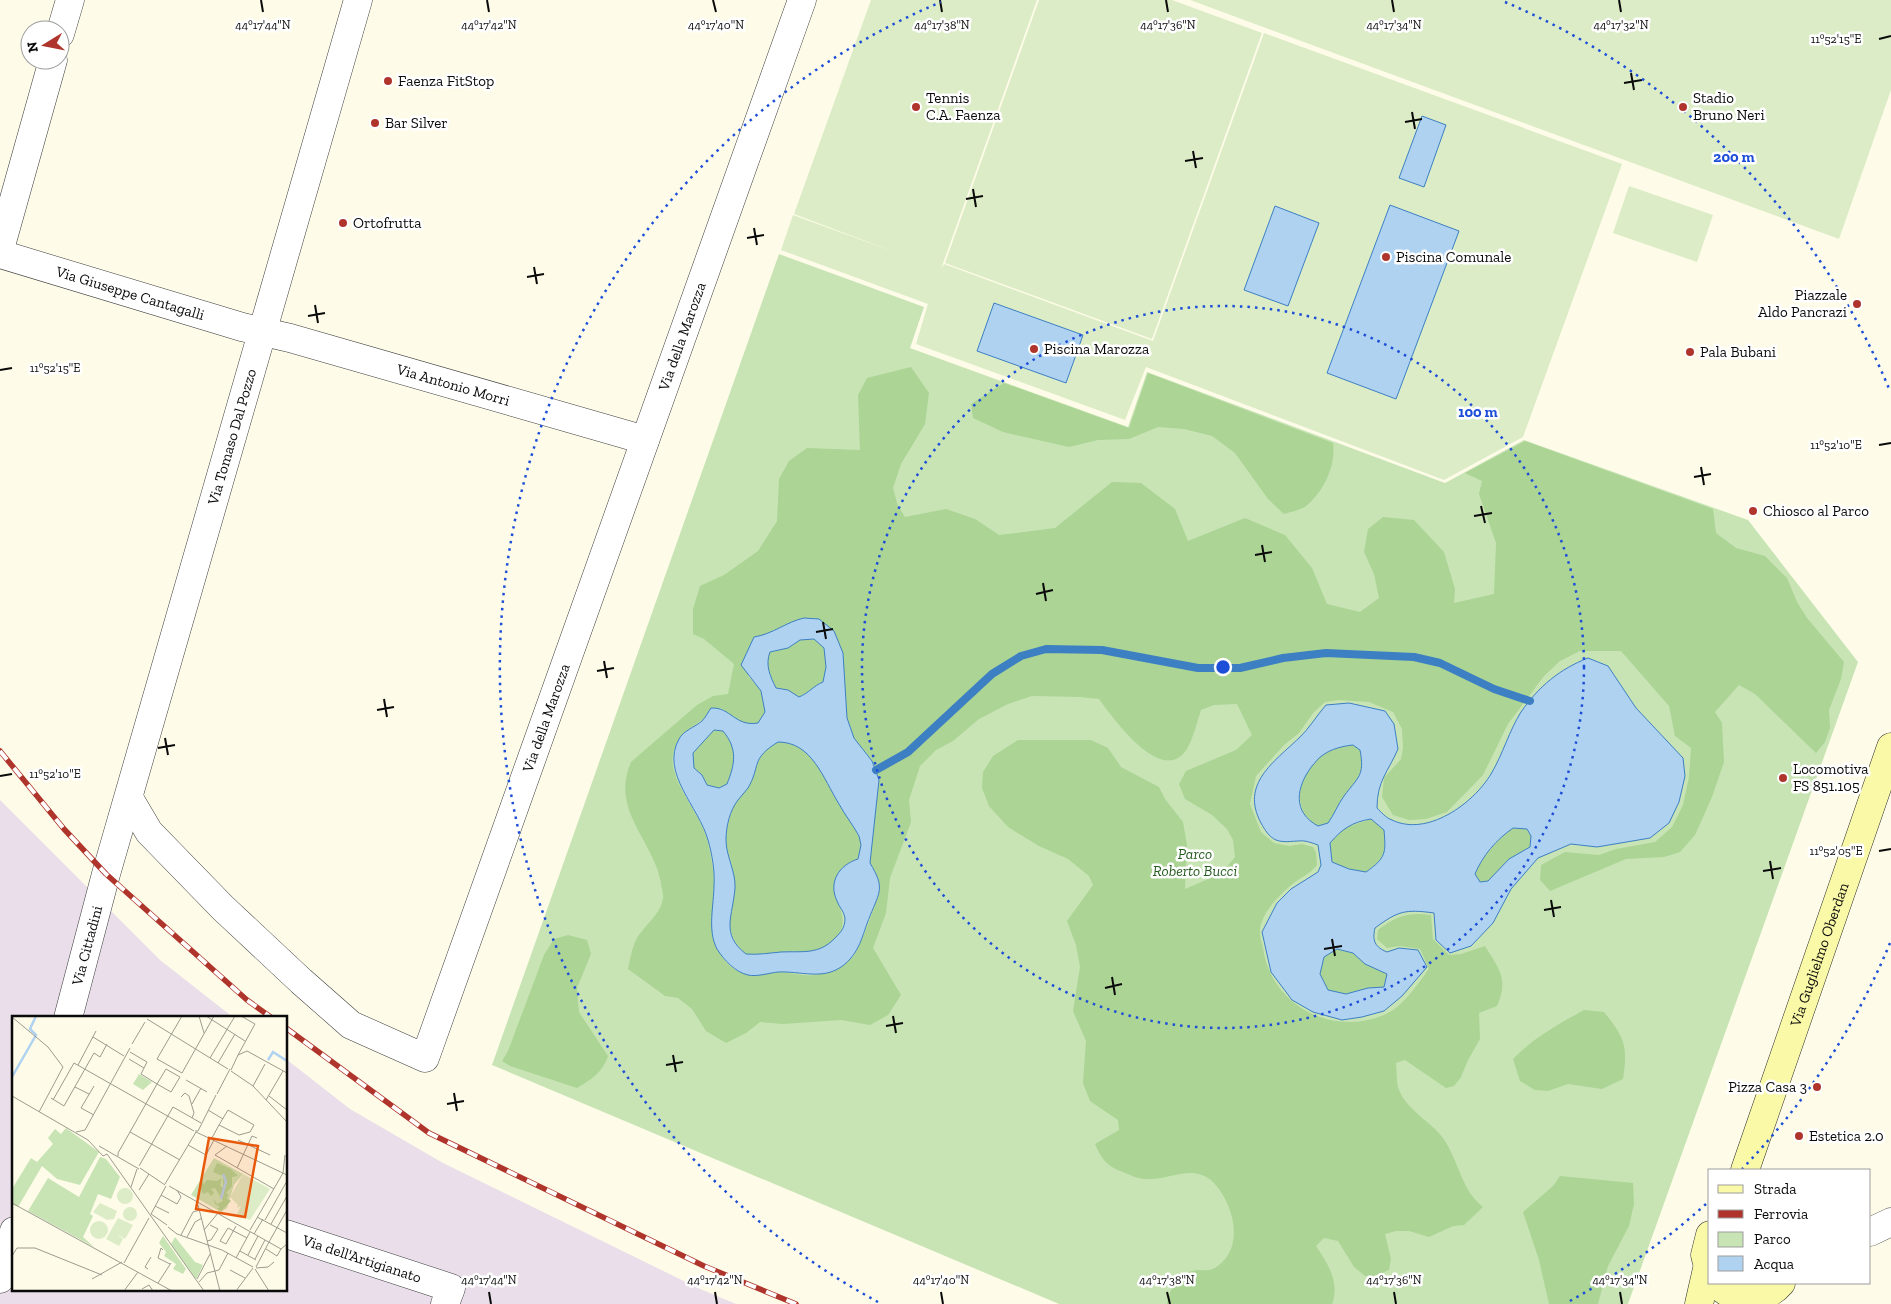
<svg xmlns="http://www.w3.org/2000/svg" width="1891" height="1304" font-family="'Zilla Slab',serif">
	<rect width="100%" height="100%" fill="#fefce8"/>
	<path fill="#e9dee9" d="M0,800L160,960L234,1018H14V1290H286V1059L350,1109L443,1163L698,1288L736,1304H0Z"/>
	<path fill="#c8e4b5" d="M779,254L924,307L910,348L1128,427L1147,372L1445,483L1524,440L1748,520L1858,662L1628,1304H1059L492,1065Z"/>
	<path fill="#abd495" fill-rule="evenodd" d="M911,367L929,393L925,424L901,464L893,488L898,506L905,517L946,509L975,519L999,535L1055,528L1112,482L1141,483L1175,509L1188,541L1245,518L1285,535L1312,568L1327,604L1360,612L1379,598L1374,574L1364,552L1368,529L1383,517L1414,520L1444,552L1455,589L1454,603L1494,594L1496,543L1479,494L1482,481L1465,473L1525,441L1713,509L1716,533L1736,548L1765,556L1787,578L1797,602L1807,618L1844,662L1841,679L1829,710L1830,728L1825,742L1816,753L1755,694L1739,685L1715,712L1722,723L1724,762L1712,797L1695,835L1680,852L1664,857L1626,859L1550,891L1540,880L1541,865L1565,852L1599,855L1616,849L1655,842L1672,827L1683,805L1689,777L1691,748L1675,736L1669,706L1621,651H1580L1560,661L1544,676L1508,724L1483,775L1447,812L1426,819L1409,820L1393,815L1382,797L1384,778L1401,759L1403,748L1402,729L1393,712L1369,702L1339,700L1325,702L1313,713L1299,733L1284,745L1256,776L1250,804L1261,832L1274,843L1289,846L1302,844L1313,847L1316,852L1317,865C1309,875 1299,878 1290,886C1278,896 1262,913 1260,929C1259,935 1262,943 1263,948C1271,1005 1331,1037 1384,1015C1403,1007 1417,985 1429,969L1420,949L1400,946L1387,948L1377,939L1378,930C1396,916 1409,912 1431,915L1433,939L1449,955L1461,954L1485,946C1499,969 1509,979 1497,1006L1479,1013L1480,1039L1468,1060L1461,1077L1454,1086L1446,1088L1405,1060L1396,1063C1397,1071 1396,1083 1399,1090C1408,1112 1433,1122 1445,1141C1459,1163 1462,1191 1483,1207L1464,1225L1453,1226L1429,1237L1409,1231H1396L1385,1234L1391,1259L1389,1270L1375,1276H1365L1354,1267L1338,1241L1324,1238L1316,1246C1328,1264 1340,1282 1332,1304H1167C1170,1288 1179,1271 1198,1270C1203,1270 1208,1271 1213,1269C1246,1251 1235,1206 1214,1183C1194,1162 1169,1181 1145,1179C1138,1179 1130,1175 1123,1172C1108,1167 1101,1159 1095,1144L1119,1130L1118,1120L1090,1101L1083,1083L1086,1041L1073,1011L1080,967L1076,945L1067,921L1093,885L1089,876L1068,859L1039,846L1008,827L989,806L982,788L983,772L993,756L1018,740H1091L1108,748L1121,767L1159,787L1165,799L1183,822L1187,845L1185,889L1222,873L1235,857L1233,840L1227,829L1212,815L1185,799L1179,784L1186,771L1236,750L1252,735L1237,704L1214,705L1201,710C1197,722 1194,736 1188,747C1164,790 1113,718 1099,699L1080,697L1032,696L1008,704L979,719L953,741L936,750L920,766L909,800L911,822L890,878L886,913L873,948L901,995L888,1015L870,1025L841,1020L783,1024L760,1022L746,1033L726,1043L706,1031L692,1009L678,998L665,996L628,969C630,960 632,948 636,940C643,926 661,915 663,898C664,894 661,887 661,883C653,839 610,811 631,762L697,705L713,696L728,694L734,664L704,639L693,634V609L700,586L724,575L758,551L777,521L779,479L789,461L807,448L860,450L858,395L867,378ZM793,621L843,653L847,718L854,738L872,760L879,780L870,863C874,871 879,878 880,887C880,895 858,953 853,957C845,963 829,972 819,974C807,978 791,972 778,972C763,973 747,978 734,969C706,949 714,913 714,885C714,871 711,857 708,843C702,814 668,782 673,754C677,732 704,719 721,708L741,723H758L765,712L761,691L748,676L754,637L769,635Z
		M1148,373L1333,443C1336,466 1324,491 1306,506C1301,510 1290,512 1284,514L1268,499L1235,453L1212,436L1184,429L1158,427L1129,439L1098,440L1069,447L1003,432L973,418L971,404L1004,383L1129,428Z
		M814,639L824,648L826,667L823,682C813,686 810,693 799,697L788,690L776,688C770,676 765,665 770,652L788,648L800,640Z
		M714,730L723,731C738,749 735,764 727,785L719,788L707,785L702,775L694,768L693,753Z
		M778,742C812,742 823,778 839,804C845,815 853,825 859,837L861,845L858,860L850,862L836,900C852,926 838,949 809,952C801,953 793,952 785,952C772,952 760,955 746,954C721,934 731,906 733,877C734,864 726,852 726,839C727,826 730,810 738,800C741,795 745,792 748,788C761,766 750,760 778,742Z
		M1353,745L1360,750C1364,776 1358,777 1344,796C1338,804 1334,815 1328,823L1318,826C1289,811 1298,771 1323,755C1331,749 1343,746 1353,745Z
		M1371,819L1384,830C1386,854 1385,857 1366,872L1349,869L1332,862L1330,843L1344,828Z
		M1513,828L1526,829L1531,836L1530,847L1509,859L1488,881L1480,882L1475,874C1484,855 1496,841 1513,828Z
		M568,935L587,940L591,954L577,988L579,1012L608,1056C602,1073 592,1079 577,1088L510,1066L502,1061L508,1051L544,955L554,939Z
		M1337,949L1353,953L1365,964L1387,974L1384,988H1368L1346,994L1328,990L1320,974L1324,957Z
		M1584,1010L1604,1012C1625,1038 1628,1046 1623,1079L1602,1089L1568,1084L1548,1091L1535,1090L1520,1081L1513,1059C1532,1039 1560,1023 1584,1010Z
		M1560,1176L1633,1183L1634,1204L1629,1226L1608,1266L1598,1304H1549L1539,1260L1523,1212L1553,1186Z"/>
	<path fill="#dbecc6" d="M871,0H1037L941,269L944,264L1153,341L1264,33L1622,164L1523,437L1444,480L1146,367L1125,420L916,344L928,304L781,250L793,215L900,254L794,214Z
		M1039,0H1172L1262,33L1152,339L945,263Z
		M1190,0H1891V90L1839,239Z
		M1629,186L1713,215L1697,262L1613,233Z"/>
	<path fill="#b0d2f1" stroke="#3c7fc3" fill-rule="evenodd" d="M1422,116L1446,125L1424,187L1399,178Z
		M1390,205L1459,231L1396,399L1327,373Z
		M1275,206L1319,223L1288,306L1244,290Z
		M994,303L1083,335L1066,383L977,351Z
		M804,618L819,619L834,631L843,653L847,718L854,738L872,761L879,780L870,863C885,888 880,891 870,916C862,935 860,954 841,967C822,980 800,971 778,972C769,973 757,977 748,975C735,972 724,960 717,949C707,930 714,905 714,885C715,871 712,854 708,840C699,807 660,773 679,739C683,731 695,727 702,721C706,717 708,712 711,708C731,707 735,727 758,723L765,712L761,691L741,665L754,637C773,634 786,622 804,618ZM814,639L824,648L826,667L823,682C813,686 809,693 799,697L788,690L776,688C770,676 765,665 770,652L788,648L800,640ZM714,730L723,731C738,749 735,764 727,784L719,788L707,785L702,775L694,768L693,753ZM778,742C812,742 823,778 839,804C845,815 853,825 859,836L861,845L858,859C839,865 828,882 837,901C839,907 844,911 845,918C845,928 841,932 835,938C819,955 803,951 781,952C769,953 758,955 746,954C720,934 733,916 735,888C736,872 726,856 726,840C726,826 730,810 738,800C741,796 745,792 748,788C761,766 750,759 778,742Z
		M1588,658L1608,666L1636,708L1683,758L1685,776L1679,802L1669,823L1650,838L1597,847L1571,844L1538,858L1511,889L1493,923L1471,946L1450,953L1436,940L1434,913C1405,909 1398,911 1375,928C1372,941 1375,947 1387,952L1399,948L1418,950L1427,967L1402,996L1384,1011L1362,1017L1342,1020L1313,1012L1292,1000L1271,972L1262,932L1277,903L1291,889L1318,872L1321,865L1318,845C1312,843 1305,840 1299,841C1292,841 1284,843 1276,840C1269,837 1265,830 1261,823C1240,784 1274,762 1299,738C1309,729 1317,715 1326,705L1349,703L1385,711L1394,724L1398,749C1388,772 1377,781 1377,808C1381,812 1386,818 1392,820C1427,837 1473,804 1491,774C1503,754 1509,731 1521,712C1539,686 1560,669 1588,658ZM1353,745L1360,750C1365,776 1358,777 1344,796C1338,804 1334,815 1328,823L1318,826C1292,812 1296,787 1312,766C1315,763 1319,757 1323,755C1331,749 1343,746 1353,745ZM1371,819L1384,830C1386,853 1386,858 1366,872L1349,869L1332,862L1330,843C1342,829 1352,822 1371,819ZM1513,828L1527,829L1531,836L1530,847L1509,859L1488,881L1480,882L1475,874C1483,855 1496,840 1513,828ZM1337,949L1353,953L1365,964L1387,974L1384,987L1368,988L1346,994L1328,990L1320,974L1324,957Z"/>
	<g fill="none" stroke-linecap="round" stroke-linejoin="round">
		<path stroke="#3c7fc3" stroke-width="8" d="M876,770L908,752L992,674L1021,656L1046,649L1102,650L1198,668H1240L1283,658L1326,653L1414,657L1440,663L1494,689L1530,701"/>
		<defs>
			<g id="street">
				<path d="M60,34L70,0"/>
				<path d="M0,249L53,60"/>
				<path id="s1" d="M0,254L242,327L290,338L645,440"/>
				<path id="s2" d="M129,798L149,832L223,908L301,981L351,1025L425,1058L802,0"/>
				<path id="s3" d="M68,1018L106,874L358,0"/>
				<path d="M1870,1232L1891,1222"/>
				<path id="s4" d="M286,1234L451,1288L445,1304"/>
				<path d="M0,1279L14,1231"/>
			</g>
			<g id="secondary">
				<path id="s5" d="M1745,1170L1891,747"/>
				<path d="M1710,1235L1705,1255L1710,1274"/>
				<path d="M1716,1283C1733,1302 1764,1303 1781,1283"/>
				<path d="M1699,1304L1707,1269"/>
			</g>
		</defs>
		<use href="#street" stroke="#3d3d3d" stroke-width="29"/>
		<use href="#secondary" stroke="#2c2c2c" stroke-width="29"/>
		<use href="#street" stroke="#fff" stroke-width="28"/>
		<use href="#secondary" stroke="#faf9a7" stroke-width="28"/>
		<defs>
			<path id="rail" d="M0,751L64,829L106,874L247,1000L272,1018
				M286,1028L429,1133L704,1266L796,1304"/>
		</defs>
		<use href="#rail" stroke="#af342c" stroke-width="5.5"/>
		<use href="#rail" stroke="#fff" stroke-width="4" stroke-dasharray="11" stroke-linecap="butt"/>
	</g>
	<path fill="none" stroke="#0a0a0a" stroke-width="2" d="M261,0L263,12M487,0L489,12M713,0L716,12M940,0L942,12M1166,0L1168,12M1392,0L1394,12M1619,0L1621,12M1879,39L1891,36M1631,73L1634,90M1624,83L1642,80M1412,112L1415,129M1405,122L1422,119M1193,151L1196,168M1185,161L1203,158M973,189L976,207M966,199L983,196M754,228L757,245M747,238L764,235M534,267L537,284M527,277L544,274M315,305L318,323M308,316L325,313M0,370L12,368M1879,445L1891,443M1701,467L1704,485M1694,477L1711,474M1481,506L1485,523M1474,516L1492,513M1262,545L1265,562M1255,555L1272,552M1043,583L1046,601M1036,594L1053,590M823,622L826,639M816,632L833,629M604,661L607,678M597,671L614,668M384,699L387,717M377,710L394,707M165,738L168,755M158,748L175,745M0,776L12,774M1879,851L1891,849M1770,861L1773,879M1763,871L1781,868M1551,900L1554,917M1544,910L1561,907M1332,939L1335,956M1324,949L1342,946M1112,977L1115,995M1105,988L1122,984M893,1016L896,1033M886,1026L903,1023M673,1055L676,1072M666,1065L683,1062M454,1093L457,1111M447,1104L464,1101M489,1292L491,1304M715,1292L717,1304M941,1292L943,1304M1167,1292L1170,1304M1394,1292L1396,1304M1620,1292L1622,1304"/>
	<g fill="none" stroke="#1d4ed8" stroke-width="2.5" stroke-dasharray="2.5 5">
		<circle cx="1223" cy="667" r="361"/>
		<path d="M1890 943A722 722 0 0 1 1742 1169M1706 1204A722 722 0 0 1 1568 1302M878 1302A722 722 0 0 1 941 2M1505 2A722 722 0 0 1 1890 391"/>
	</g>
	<g fill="#af342c" stroke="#fff" stroke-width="2">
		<circle cx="388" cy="81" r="5"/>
		<circle cx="916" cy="107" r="5"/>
		<circle cx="1683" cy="107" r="5"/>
		<circle cx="375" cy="123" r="5"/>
		<circle cx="343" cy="223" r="5"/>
		<circle cx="1386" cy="257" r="5"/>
		<circle cx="1857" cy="304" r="5"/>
		<circle cx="1034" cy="349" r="5"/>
		<circle cx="1690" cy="352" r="5"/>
		<circle cx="1753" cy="511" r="5"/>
		<circle cx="1783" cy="778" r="5"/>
		<circle cx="1817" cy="1087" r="5"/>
		<circle cx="1799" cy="1136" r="5"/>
	</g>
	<g text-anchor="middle" stroke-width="5" stroke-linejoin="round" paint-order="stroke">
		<g font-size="15" fill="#0a0a0a" stroke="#fff" text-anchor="start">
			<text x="398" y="86">Faenza FitStop</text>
			<text x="926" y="103">Tennis<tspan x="926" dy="17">C.A. Faenza</tspan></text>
			<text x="1693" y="103">Stadio<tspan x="1693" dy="17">Bruno Neri</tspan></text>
			<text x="385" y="128">Bar Silver</text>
			<text x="353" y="228">Ortofrutta</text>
			<text x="1396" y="262">Piscina Comunale</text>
			<text x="1847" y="300" text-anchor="end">Piazzale<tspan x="1847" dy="17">Aldo Pancrazi</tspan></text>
			<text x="1044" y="354">Piscina Marozza</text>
			<text x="1700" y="357">Pala Bubani</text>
			<text x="1763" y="516">Chiosco al Parco</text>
			<text x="1793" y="774">Locomotiva<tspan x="1793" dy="17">FS 851.105</tspan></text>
			<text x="1807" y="1092" text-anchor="end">Pizza Casa 3</text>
			<text x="1809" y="1141">Estetica 2.0</text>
		</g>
		<g font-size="15" fill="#0a0a0a" stroke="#fff">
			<text dy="5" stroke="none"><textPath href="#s1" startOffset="136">Via Giuseppe Cantagalli</textPath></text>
			<text dy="5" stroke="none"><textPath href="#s2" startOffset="1166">Via della Marozza</textPath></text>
			<text dy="5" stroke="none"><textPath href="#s1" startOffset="472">Via Antonio Morri</textPath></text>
			<text dy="5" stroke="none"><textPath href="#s3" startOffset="604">Via Tomaso Dal Pozzo</textPath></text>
			<text dy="5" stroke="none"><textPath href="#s2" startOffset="761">Via della Marozza</textPath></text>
			<text dy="5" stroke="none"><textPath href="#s3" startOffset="75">Via Cittadini</textPath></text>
			<text dy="5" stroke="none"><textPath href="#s5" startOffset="228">Via Guglielmo Oberdan</textPath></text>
			<text dy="5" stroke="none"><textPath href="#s4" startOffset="80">Via dell'Artigianato</textPath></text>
		</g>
		<g font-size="15" font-style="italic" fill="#265c20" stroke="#fff">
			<text x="1195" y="859">Parco<tspan x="1195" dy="17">Roberto Bucci</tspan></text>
		</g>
	</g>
	<g transform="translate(12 1016)">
		<rect width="275" height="275" fill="#fefce8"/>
		<path d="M127,58L140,66L131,74L121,68ZM54,112L87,136L68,169L45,163L30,150L6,191L0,188V173L19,142L25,146L41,128L36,122L43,113L49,118ZM88,141L94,143L108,161L99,183L86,178L78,198L81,200L71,221L82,231L16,195L36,162L67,181ZM202,142L231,158L222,169L215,192L209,196L179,179ZM151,220L174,253L171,258L161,253L164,248L152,240L154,236L147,227ZM163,221L183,246L191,249L184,263L159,228Z" fill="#c8e4b5"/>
		<path d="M205,147L219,153L226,160L220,161V170L214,177L217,179L214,182L219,185L209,195L205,193L208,191L203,188L202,183L205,188L211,185L203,172L199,173L202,177L199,180L196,176L191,178L187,169L189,165L192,168L195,164L205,165L210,162L208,169L211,172V160L201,156Z" fill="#abd495"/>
		<path d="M231,158L258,173L238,204L225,198L229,190L225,192L226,189L218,181ZM105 180a8 8 0 1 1 16 0a8 8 0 1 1-16 0ZM88,187L105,195L102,203L95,204L81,196ZM111 198a7 7 0 1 1 14 0a7 7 0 1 1-14 0ZM106,202L121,209L113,223L105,218L111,223L107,230L94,223ZM78 214a9 9 0 1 1 18 0a9 9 0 1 1-18 0Z" fill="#dbecc6"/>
		<path fill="none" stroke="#b0d2f1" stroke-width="2.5" d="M256,44L261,36L275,45M0,61L24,19L18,13L24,0M209,183L214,165L211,158"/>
		<path fill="none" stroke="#9c9b8f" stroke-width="1" d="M170,0L145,43L170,57L202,0M187,0L192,17M194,0L233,25M0,1L36,31L51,51L27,96M135,3L216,53M81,21L112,40M120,28L133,6M226,39L243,8L229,0M198,42L223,0M117,43L132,52M206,47L223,18M66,49L84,15M219,54L226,39L235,35L275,57M219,55L241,70L275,106M174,64L195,76M82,70L69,92L82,99M241,70L253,48M63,71L77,78M205,78L218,53M0,80L76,124L91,140L95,138M257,80L275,94M169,81L173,77L177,80L182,97L180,102M39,82L52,90L82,37L88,41L95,28M41,84L62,47L182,115M254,84L271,55M180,88L189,72M196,94L211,103M183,115H186L204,79M64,116L73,114L118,32M118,116L168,144M184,116L275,159M199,123L201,120L207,109L216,94L242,109L238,116L227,119L207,109M226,124L258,139M176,129L194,139L202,124M87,130L127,153M215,130L203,139L262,173M95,138L192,275M106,140V137L118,116L145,68L154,53L168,61L159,76L145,68L129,58L135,46L118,36M127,150L161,91L189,107M128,152L153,169M225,152L240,120L245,122M153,168L184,116M157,170L269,233L275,228M119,171L125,153M127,174L137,158M149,179L165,188L169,181L165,174M0,187L160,275M186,189L208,275M143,190L157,197M139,198L154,170M139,198L155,209M245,201L275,217M253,204L275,165M259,208L275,180M156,211L165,218L210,234L241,251M192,214L206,197M238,214L271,157L273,139M242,218L251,203M169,219L181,196L188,194M175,221L183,206L190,202M195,225L199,224L206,213L198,209M257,226L275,194M214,228L208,225L216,212L235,222M214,228L224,210M254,233L265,240L269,233M151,234L149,232L146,242L158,248M228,235L244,244M236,239L246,220M0,240L5,232H23L90,259M224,242L238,216M243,243L253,224M112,247L137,202M244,251L257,226M244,252L256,251L262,246M136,253L133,251L139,241M243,253L257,275M218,254L233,262M80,263L110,246M185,263L198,238M187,266L195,257L207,254L216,237M146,267L159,247M130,273L137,269L141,275M112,275L126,256M224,275L241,252"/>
		<path fill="#e8590c" fill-opacity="0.15" stroke="#e8590c" stroke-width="2.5" d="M197,122L246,130L233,201L184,193Z"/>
		<rect width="275" height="275" fill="none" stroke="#0a0a0a" stroke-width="2.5"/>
	</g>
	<g font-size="12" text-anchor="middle" fill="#0a0a0a" stroke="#fff" stroke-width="5" stroke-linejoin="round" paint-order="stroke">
		<text x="263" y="29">44°17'44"N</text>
		<text x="489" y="29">44°17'42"N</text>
		<text x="716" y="29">44°17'40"N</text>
		<text x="942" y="29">44°17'38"N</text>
		<text x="1168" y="29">44°17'36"N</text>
		<text x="1394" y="29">44°17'34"N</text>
		<text x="1621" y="29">44°17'32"N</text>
		<text x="1836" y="43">11°52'15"E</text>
		<text x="55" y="372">11°52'15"E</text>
		<text x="1836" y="449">11°52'10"E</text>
		<text x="55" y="778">11°52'10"E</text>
		<text x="1836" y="855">11°52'05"E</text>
		<text x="489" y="1284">44°17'44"N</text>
		<text x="715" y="1284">44°17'42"N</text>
		<text x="941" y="1284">44°17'40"N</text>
		<text x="1167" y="1284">44°17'38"N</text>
		<text x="1394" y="1284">44°17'36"N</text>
		<text x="1620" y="1284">44°17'34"N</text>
	</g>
	<circle cx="1223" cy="667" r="8" fill="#1d4ed8" stroke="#fff" stroke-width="2.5"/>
	<g font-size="15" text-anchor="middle" font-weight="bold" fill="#1d4ed8" stroke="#fff" stroke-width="5" stroke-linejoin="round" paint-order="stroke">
		<text x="1734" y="162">200 m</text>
		<text x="1478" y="417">100 m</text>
	</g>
	<rect x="1708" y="1169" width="162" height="115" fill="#ffffff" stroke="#9d9d9d"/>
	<rect x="1718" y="1185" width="25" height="8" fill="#faf9a7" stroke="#9d9d9d"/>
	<text x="1754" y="1194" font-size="15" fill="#0a0a0a">Strada</text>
	<rect x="1718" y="1210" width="25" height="8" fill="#af342c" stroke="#9d9d9d"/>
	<text x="1754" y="1219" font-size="15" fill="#0a0a0a">Ferrovia</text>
	<rect x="1718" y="1232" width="25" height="15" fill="#c8e4b5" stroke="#9d9d9d"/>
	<text x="1754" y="1244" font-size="15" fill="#0a0a0a">Parco</text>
	<rect x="1718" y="1256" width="25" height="15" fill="#b0d2f1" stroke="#9d9d9d"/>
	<text x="1754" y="1269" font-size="15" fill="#0a0a0a">Acqua</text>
	<g transform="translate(45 45) rotate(260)"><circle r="24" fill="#ffffff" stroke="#9d9d9d"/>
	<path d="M0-4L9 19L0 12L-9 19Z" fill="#af342c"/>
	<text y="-8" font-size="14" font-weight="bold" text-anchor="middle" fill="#0a0a0a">N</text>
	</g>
</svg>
